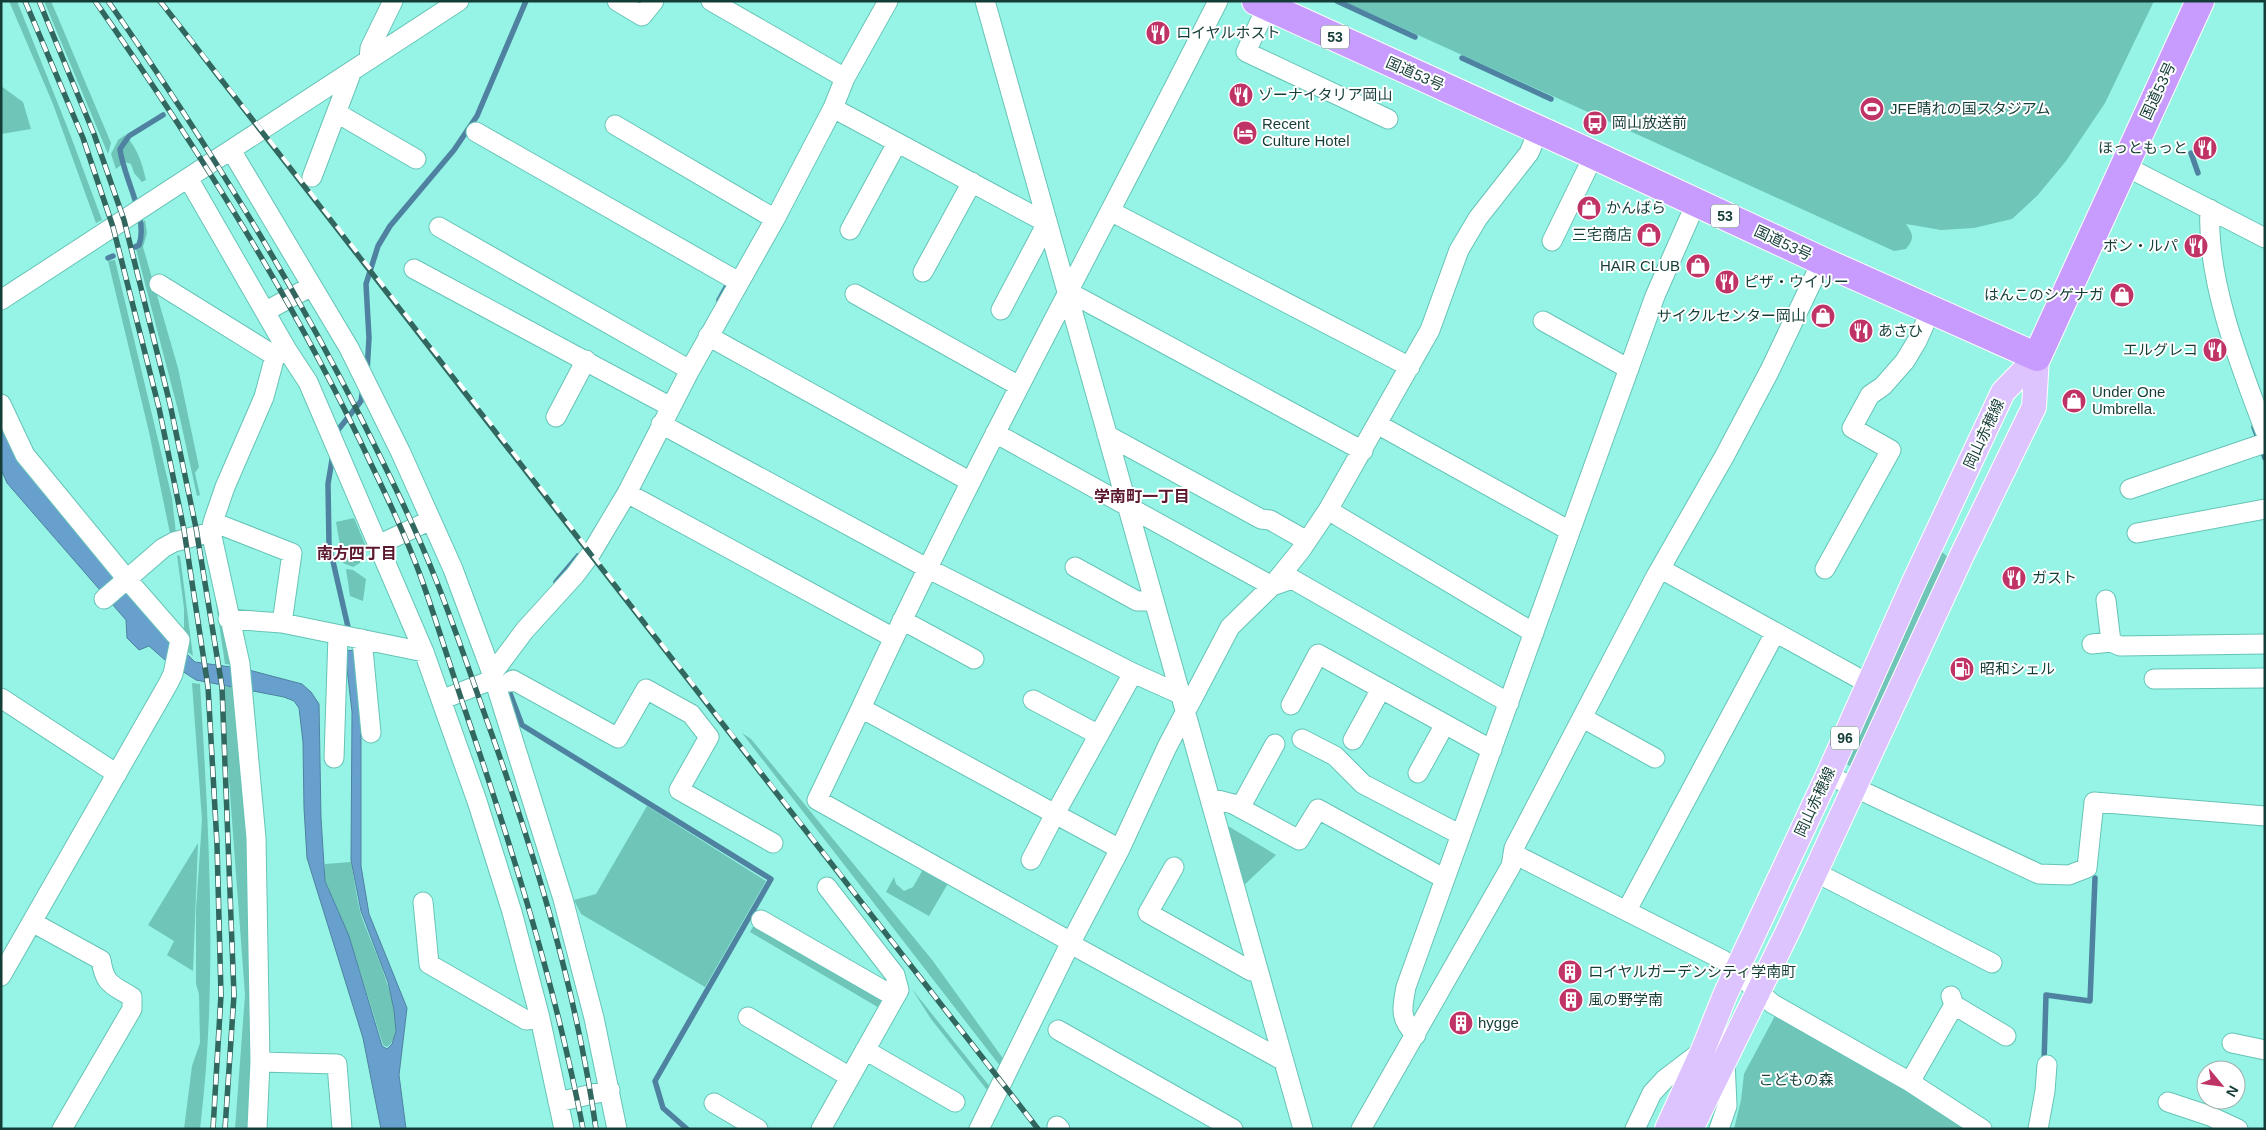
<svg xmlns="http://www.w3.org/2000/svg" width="2266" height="1130" font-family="Arial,'Noto Sans JP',sans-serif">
	<rect width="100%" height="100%" fill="#96f4e6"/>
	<path fill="#6ec5b8" d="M9,1H17L70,134L102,220L96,223L53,104Z
		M44,1H51L111,143L108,154Z
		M1343,1H2154L2105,103L2066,161L2037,196L2012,219L1974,228L1941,230L1906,224C1913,234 1915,238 1906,249L1894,251Z
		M1,86L23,102L31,129L1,134Z
		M125,135C138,149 142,163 146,180L142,182L134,173L131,164L125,162L116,169L111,154L118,140Z
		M145,220L147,233L143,247L178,368L199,467L195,473L200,495L197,496L179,414L136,249C146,243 143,231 143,222Z
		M115,260L172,498L176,534L171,538L149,432L108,261Z
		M354,518L367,549L360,563L353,567L343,563L336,522Z
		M1942,552L1949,558L1852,765L1849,766L1844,761L1924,581Z
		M177,555L180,556L193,656L184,649V608Z
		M210,563L235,665L225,664Z
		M346,569L353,570L366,579L363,601L350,596Z
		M192,683L200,684C209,831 218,982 200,1129H184L192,1066L200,1043L199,994L196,984V910L202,820Z
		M222,686L238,688L251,838L255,1055L249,1129H235L245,995Z
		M742,733L751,739L933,961L1007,1064L1004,1071Z
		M647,806L766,881L705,987L581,914L574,900L596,894Z
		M1228,826L1276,855L1242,887Z
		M198,843L193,971L167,955L174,941L148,925Z
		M351,862C354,878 356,895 360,911C367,938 415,1027 387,1047L383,1045L349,936L325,880V864Z
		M925,866L950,880L929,916L886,892L894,877L896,884L904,891L913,887Z
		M761,913L892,990L881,1009L750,932Z
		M912,989L995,1093L988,1106L981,1101L987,1090L931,1019Z
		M1777,1012L1970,1129H1734L1741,1100L1744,1074Z"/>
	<path fill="#67a0cd" stroke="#4e82a0" d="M1,418L174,641L195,662L245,669L302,684L311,692L319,704L321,818L325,881L349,936L382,1046L387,1049L392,1044L396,1031L394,1010L388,982L361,911L351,860L352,712L345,651L354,650L361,712V866L369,914L407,1008L399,1075L406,1129H381L363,1038L307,858L304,808L303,742L299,708L294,701L284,697L196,680L165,660L149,646L139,650L127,638L126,620L7,483L1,469Z"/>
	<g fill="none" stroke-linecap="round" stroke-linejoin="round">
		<path stroke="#4e82a0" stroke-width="5.5" d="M1337,1L1415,37
			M1462,58L1551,99
			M2191,153L2198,173
			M135,247L139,245C149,219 123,177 120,149L129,136L163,115
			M108,258L113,256
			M719,300L730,280
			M367,372L369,338L366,284L378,246L390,226L454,150L477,116L526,1
			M2254,427L2265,458
			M337,435L338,430L361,401L363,388
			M333,454L328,484L329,544L348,627
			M556,582L578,556
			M503,675L522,725L771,879L655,1081L663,1108L687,1129
			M2044,1063L2046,995L2090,1001L2095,878"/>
		<defs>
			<path id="minor" d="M617,1L642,16L654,1
				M711,1L845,78
				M985,1L1303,1129
				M1267,6L1246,52L1388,119
				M369,60L370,48L393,1
				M833,108L1047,223L1001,310
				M337,113L416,159
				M615,125L775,219
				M476,132L739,282
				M231,150L349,348L401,453L453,569L494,679L563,899L594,1018L617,1129
				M2125,166L2265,238
				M312,177L352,71
				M188,178L287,350L308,382L424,652L477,801L512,912L540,1018L564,1129
				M2210,209C2206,280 2240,365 2265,431
				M1110,211L1410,367
				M439,227L690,370
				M850,230L897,143
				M1552,241L1594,155
				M414,269L671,407
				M923,272L972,182
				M159,284L275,356
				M1067,291L1363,451
				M855,294L1019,386
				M1,300L459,1
				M266,311L312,286
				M1543,321L1629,369
				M708,336L971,482
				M1,404L25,455L126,578L180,640L173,674L168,684L1,976
				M556,417L586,360
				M661,424L927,568L1133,673
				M1377,424L1570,531
				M995,433L1272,586L1292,579L1509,703
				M1107,435L1261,519L1270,520L1307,541
				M2130,489L2265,443
				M627,493L894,638
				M1328,510L1534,633
				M213,522L225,487L264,397L275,356L287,350
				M2137,533L2265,509
				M378,545L431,520
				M1075,567L1137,601H1153
				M1661,569L1869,684
				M1825,569L1891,450L1852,428L1870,395L1883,386L1905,361L1917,341L1931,310
				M104,599L163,548L174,542L211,532
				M2106,600L2111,642L2120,646L2265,644
				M228,619L282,623L292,553L213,522L211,532L240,664L256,838L260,1062L257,1129
				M902,620L974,659
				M282,623L424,652
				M362,639L371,733
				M2092,644L2111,642
				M492,674L525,630L575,575L590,555L627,493L690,370L775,219L833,108L845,78L888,1
				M2154,679L2265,678
				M510,682L513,680L618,738L646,689L691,714L709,737L679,790L773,843
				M1,698L117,774
				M1191,699L1133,673L1055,814L861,708C972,468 1099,237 1218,1
				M441,700L494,679
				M1033,700L1099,735
				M1291,705L1318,654L1492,750
				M861,708L817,800L1071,942
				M1583,718L1655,758
				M1302,739L1335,756L1363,784L1461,835
				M1353,740L1381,689
				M334,758L338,635
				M1418,773L1445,724
				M1828,775L2039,874L2069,875L2087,868L2094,802L2265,816
				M1210,798L1233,804L1299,840L1318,809L1445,879
				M1240,808L1275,744
				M1514,854L1723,960L1758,992L1773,1004L1910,1082L1982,1129
				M1031,860L1055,814L1120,849
				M1174,867L1148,913L1251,971L1258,969
				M1815,872L1992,963
				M423,902L429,964L526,1020L540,1018
				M1627,910L1775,633
				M761,920L895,997
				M32,922L101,960C105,985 111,984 132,997V1009L62,1129
				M1076,947L1284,1061
				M1954,1005L2006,1036
				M748,1017L850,1077
				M1058,1030L1233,1129
				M1416,1035C1399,1019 1402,1008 1406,987L1655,296L1696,203
				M2232,1043L2265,1050
				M865,1050L955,1102
				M260,1062L337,1064L342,1129
				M1910,1082L1954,1005L1951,996
				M558,1102L610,1090
				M2168,1102L2210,1116L2238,1129
				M714,1103L758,1129
				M1057,1126L1060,1129
				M821,1129L899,990L895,975L827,887
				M979,1129L1070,944L1120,849L1167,747L1230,627L1272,586L1301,550L1328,510L1430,330L1459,250L1478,218L1529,153L1539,130
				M1361,1129L1511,866L1514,848L1656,576L1724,457L1769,372L1822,261
				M1635,1129L1652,1093L1665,1079L1703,1050
				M1719,1129L1727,1106L1725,1060
				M2038,1129L2045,1091L2047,1065"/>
			<path id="major" d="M1667,1129L1703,1050L1725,995L1828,775L1913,584L2003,392L2037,357
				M1691,1129L1788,931L1962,555L2034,407L2037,357"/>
			<path id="highway" d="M1256,1L1594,155L1822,261L2037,357L2200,1"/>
		</defs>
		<use href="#minor" stroke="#66c4b7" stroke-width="21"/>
		<use href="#major" stroke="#fff" stroke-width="26"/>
		<use href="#highway" stroke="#fff" stroke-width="30"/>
		<use href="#minor" stroke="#fff" stroke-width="19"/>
		<use href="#major" stroke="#dec4fe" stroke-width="24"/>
		<use href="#highway" stroke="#c89cfe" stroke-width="28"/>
		<defs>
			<path id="rail" d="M25,1L83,138L113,227L159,408L184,530L208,687L217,844L221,995L213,1129
				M39,1L94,134L124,220L170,404L196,528L222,687L234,995L225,1129
				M95,1C198,149 296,303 372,466C391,505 410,545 424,586C439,629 452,672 467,716C513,851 556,988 583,1129
				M108,1C201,134 287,272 360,416C387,470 414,524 436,580C456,630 473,682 491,732C537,861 577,994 596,1129
				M160,1C455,375 745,753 1038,1129"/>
		</defs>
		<use href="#rail" stroke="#326760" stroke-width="5.5"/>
		<use href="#rail" stroke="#fff" stroke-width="4" stroke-dasharray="11" stroke-linecap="butt"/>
	</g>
	<defs>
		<symbol id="restaurant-disc" viewBox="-11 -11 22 22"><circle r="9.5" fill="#c03366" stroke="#fff"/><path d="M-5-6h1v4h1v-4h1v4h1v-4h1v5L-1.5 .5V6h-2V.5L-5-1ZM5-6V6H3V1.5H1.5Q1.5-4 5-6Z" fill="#fff"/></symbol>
		<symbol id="stadium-disc" viewBox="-11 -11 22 22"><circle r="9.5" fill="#c03366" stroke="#fff"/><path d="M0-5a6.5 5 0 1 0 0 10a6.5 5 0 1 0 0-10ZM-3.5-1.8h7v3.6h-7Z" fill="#fff"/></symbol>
		<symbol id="bus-disc" viewBox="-11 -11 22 22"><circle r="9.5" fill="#c03366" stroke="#fff"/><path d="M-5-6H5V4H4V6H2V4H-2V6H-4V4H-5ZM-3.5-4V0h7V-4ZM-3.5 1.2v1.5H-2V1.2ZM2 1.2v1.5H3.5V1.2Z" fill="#fff"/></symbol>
		<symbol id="hotel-disc" viewBox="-11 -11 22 22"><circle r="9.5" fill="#c03366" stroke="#fff"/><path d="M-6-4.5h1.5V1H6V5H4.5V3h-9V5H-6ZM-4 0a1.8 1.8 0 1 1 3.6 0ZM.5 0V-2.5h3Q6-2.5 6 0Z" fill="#fff"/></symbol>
		<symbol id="shop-disc" viewBox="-11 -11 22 22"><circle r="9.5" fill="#c03366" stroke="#fff"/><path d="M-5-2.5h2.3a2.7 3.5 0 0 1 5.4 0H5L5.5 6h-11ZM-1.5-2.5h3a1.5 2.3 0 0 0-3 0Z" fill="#fff"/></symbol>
		<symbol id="fuel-disc" viewBox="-11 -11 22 22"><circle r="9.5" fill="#c03366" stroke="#fff"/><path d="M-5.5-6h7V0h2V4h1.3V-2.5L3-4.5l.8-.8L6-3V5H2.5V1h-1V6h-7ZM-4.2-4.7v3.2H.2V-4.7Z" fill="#fff"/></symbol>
		<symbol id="building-disc" viewBox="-11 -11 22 22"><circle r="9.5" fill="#c03366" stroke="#fff"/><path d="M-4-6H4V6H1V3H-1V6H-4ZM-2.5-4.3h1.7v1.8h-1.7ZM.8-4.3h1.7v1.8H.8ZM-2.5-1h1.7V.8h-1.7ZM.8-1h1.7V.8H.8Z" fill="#fff"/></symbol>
	</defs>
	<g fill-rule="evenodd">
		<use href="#restaurant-disc" x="1144" y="19" width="28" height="28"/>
		<use href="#restaurant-disc" x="1227" y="81" width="28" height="28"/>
		<use href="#stadium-disc" x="1858" y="95" width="28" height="28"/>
		<use href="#bus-disc" x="1581" y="109" width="28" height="28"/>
		<use href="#hotel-disc" x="1231" y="119" width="28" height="28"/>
		<use href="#restaurant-disc" x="2191" y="134" width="28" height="28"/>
		<use href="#shop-disc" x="1575" y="194" width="28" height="28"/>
		<use href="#shop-disc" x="1635" y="221" width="28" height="28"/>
		<use href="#restaurant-disc" x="2182" y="232" width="28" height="28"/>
		<use href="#shop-disc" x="1684" y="252" width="28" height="28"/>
		<use href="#restaurant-disc" x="1713" y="268" width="28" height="28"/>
		<use href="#shop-disc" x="2108" y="281" width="28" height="28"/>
		<use href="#shop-disc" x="1809" y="302" width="28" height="28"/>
		<use href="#restaurant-disc" x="1847" y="317" width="28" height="28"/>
		<use href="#restaurant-disc" x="2201" y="336" width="28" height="28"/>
		<use href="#shop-disc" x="2060" y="387" width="28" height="28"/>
		<use href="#restaurant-disc" x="2000" y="564" width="28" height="28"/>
		<use href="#fuel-disc" x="1948" y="655" width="28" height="28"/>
		<use href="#building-disc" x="1556" y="958" width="28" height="28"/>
		<use href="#building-disc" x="1557" y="986" width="28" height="28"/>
		<use href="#building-disc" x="1447" y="1009" width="28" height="28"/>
	</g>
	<g text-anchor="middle" stroke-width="4" stroke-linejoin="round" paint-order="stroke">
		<g fill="#fff" stroke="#5b7774" stroke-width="1">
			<rect x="1321" y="25.5" width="28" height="23" rx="4"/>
			<rect x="1711" y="204.5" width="28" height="23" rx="4"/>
			<rect x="1831" y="726.5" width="28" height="23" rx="4"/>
		</g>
		<g font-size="14" font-weight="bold" fill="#153d38">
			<text x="1335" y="42">53</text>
			<text x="1725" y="221">53</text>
			<text x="1845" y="743">96</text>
		</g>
		<g font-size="15" fill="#153d38" stroke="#fff" text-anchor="start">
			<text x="1176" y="38">ロイヤルホスト</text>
			<text x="1258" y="100">ゾーナイタリア岡山</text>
			<text x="1890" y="114">JFE晴れの国スタジアム</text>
			<text x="1612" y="128">岡山放送前</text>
			<text x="1262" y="129">Recent<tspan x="1262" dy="17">Culture Hotel</tspan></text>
			<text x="2188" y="153" text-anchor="end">ほっともっと</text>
			<text x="1606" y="213">かんばら</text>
			<text x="1632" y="240" text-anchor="end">三宅商店</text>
			<text x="2178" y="251" text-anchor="end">ボン・ルパ</text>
			<text x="1680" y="271" text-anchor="end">HAIR CLUB</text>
			<text x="1744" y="287">ピザ・ウイリー</text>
			<text x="2104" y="300" text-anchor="end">はんこのシゲナガ</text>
			<text x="1806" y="321" text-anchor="end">サイクルセンター岡山</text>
			<text x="1878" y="336">あさひ</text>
			<text x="2198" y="355" text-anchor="end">エルグレコ</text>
			<text x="2092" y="397">Under One<tspan x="2092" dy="17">Umbrella.</tspan></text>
			<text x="2032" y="583">ガスト</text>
			<text x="1980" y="674">昭和シェル</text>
			<text x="1588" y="977">ロイヤルガーデンシティ学南町</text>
			<text x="1588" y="1005">風の野学南</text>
			<text x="1478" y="1028">hygge</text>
		</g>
		<g font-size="15" fill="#153d38" stroke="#fff">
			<text transform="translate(1415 74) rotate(24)" y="5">国道53号</text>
			<text transform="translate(2158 91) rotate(-65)" y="5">国道53号</text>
			<text transform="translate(1783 243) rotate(25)" y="5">国道53号</text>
			<text transform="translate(1984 434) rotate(-65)" y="5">岡山赤穂線</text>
			<text transform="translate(1815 802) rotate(-65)" y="5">岡山赤穂線</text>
		</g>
		<g font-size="15" fill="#18433d" stroke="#fff">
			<text x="1796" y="1085">こどもの森</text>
		</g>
		<g font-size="16" font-weight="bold" fill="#5b182f" stroke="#fff">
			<text x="1142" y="502">学南町一丁目</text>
			<text x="357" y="559">南方四丁目</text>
		</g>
	</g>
	<rect width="2266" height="1130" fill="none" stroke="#153d38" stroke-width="5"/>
	<g transform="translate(2221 1085) rotate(119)"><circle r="24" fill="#ffffff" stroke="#a1b1af"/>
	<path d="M0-4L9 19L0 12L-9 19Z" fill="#c03366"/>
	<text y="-8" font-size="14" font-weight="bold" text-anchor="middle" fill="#153d38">N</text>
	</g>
</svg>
